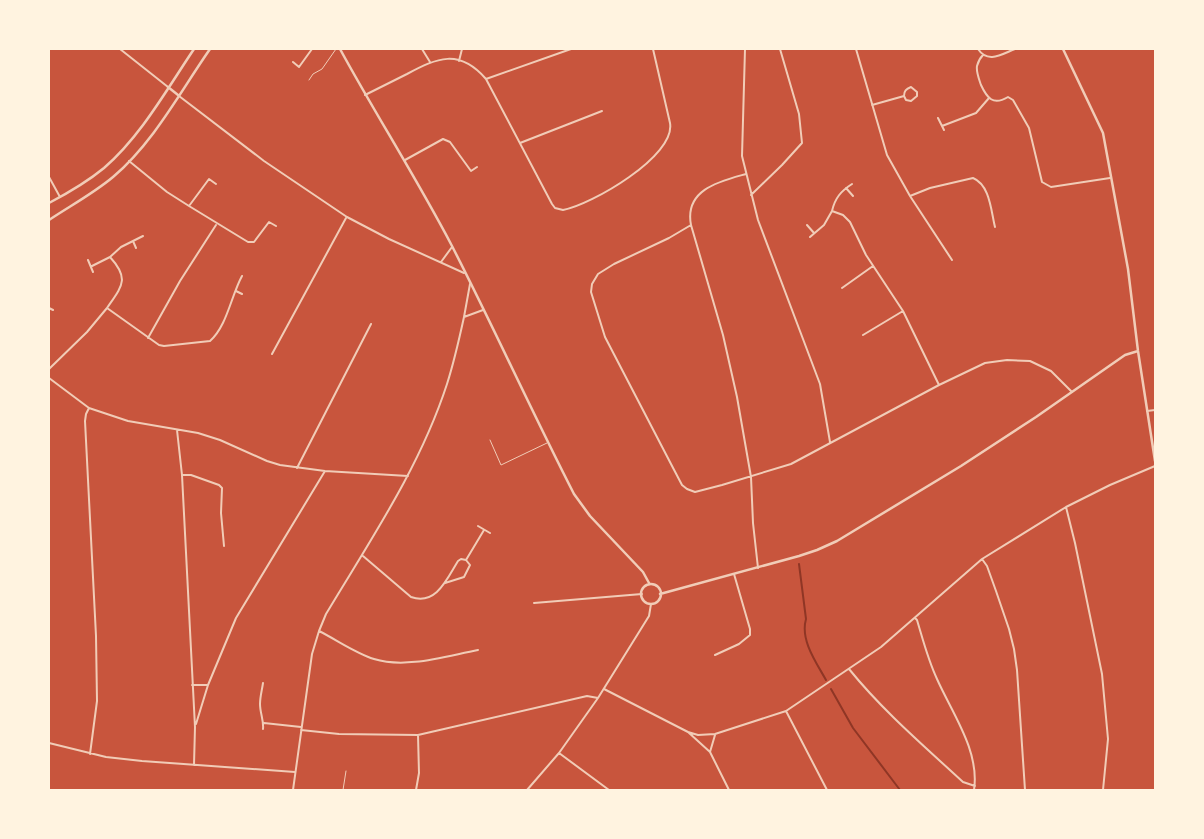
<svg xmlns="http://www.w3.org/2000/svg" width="1204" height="839" font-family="'Open Sans',sans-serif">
	<rect width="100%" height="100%" fill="#c8553d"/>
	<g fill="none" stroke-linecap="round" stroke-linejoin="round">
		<path stroke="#8f3625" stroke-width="2" d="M799,564L806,619C800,640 816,662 826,680
			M831,689L853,728L900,790"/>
		<path stroke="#f1ccb7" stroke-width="1" d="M309,80L313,74L322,69L336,49
			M490,440L501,465L547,443
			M343,790L346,771"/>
		<path stroke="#f1ccb7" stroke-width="2" d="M120,49L168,87
			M422,49L430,62
			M745,49L742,156L758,220L820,384L830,442
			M856,49L887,155L910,196L952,260
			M978,49C988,64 1002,54 1015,49
			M983,55C980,58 978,62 977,66C976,72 979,79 981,85C987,98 993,106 1008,97L1013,100L1029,128L1042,182L1051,187L1110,178
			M459,61L462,49
			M293,62L299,67L312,49
			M486,79L571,49
			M365,95C379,88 393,81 407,74C437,58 459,48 486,79L552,204L555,208L563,210C591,205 676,156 670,123L653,49
			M179,96L264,161L347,217L389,239L464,273
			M872,105L904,96C904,91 906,89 911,87L917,92V96L911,101L906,100L904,96
			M938,118L944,130
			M942,126L976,113L989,98
			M520,143L602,111
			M405,160L443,139L450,142L471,171L477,167
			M129,161L167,192L189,206
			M746,174C721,181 684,189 691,225L669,238L614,264L598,274L592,284L591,292L605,337L671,464L682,485L687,489L695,492L722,485L791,464L939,385L985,363L1007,360L1030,361L1051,371L1072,392
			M49,177L60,197
			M216,184L209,179L189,206L248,242H254L269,222L276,226
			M852,184C841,191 835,198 832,211L843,215L850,222L866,255L903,311L939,385
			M846,188L853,196
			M751,195L782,165L802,143L799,114L780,49
			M910,196L930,188L973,178C990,185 991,211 995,227
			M691,225L723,335L737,397L751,477L753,523L758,568
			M807,225L814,233
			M810,237L824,225L832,211
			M133,241L136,248
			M110,257L121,247L143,236
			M88,260L93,272
			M441,262L452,247
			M92,266L110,257C130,279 122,286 107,308
			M842,288L873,266
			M236,291L242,294
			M49,308L53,310
			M464,317L470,284
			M863,335L903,311
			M148,338L180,281L216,225
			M272,354L346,218
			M49,369L87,332L107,308L159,345L164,346L210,341C227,326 231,296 242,276
			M49,378L89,408L128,421L198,433L220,440L267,461L280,465L325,471L408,476
			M89,408L86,414L85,421L96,636L97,701L90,754
			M1147,411L1155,410
			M177,430L182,475L195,727L194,765
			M297,468L371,324
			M182,475H191L219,485L222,488L221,513L224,546
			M1066,507L1075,543L1102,674L1108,739L1103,790
			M478,526L490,533
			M363,556L411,597C436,606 447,579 458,561L461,559L466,560
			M982,559L987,566L996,591L1009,629L1014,649L1017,670L1025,790
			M466,560L484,530
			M445,583L464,577L470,565L466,560
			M534,603L642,594
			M915,618L917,620C923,640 928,660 937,679C952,713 980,751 974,790
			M319,631C337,640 355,653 374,659C406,669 446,656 478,650
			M715,655L739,644L750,635V629L734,574
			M849,669C883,711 924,746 963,782L975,786
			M192,685H208
			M604,689L688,732L710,752L729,790
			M786,711L827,790
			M264,723L301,727
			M196,724L208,685L236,618L325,471
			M263,729C264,721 260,713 260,704C260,697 262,690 263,683
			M301,730L339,734L418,735L587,696L598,698
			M688,732L698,735L715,734L786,711L881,647L982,559L1066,507L1110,485L1155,466
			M49,743L106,757L142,761L295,772
			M710,752L715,735
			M559,753L609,790
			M293,790L312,654L319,631L326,614C371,539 420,467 447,384C454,362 459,340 464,317L483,310
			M416,790L419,773L418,735
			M527,790L559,753L598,698L649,616L651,604"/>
		<path stroke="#f1ccb7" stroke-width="2.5" d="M340,49C376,115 417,179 452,246C494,328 532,412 574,494L590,516L643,572L649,583
			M1063,49L1103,133L1128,269L1138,351L1155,461
			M168,87L178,95
			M49,203C68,193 87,182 104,168C141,136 167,89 194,49
			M49,220C70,206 94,193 113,177C154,142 180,92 210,49
			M641 594a10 10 0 1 1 20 0a10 10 0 1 1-20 0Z
			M660,594L799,556L817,550L837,541L961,466L1036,417L1125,355L1138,351"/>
	</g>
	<rect width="1204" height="839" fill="none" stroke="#fff3e0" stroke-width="100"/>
</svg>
